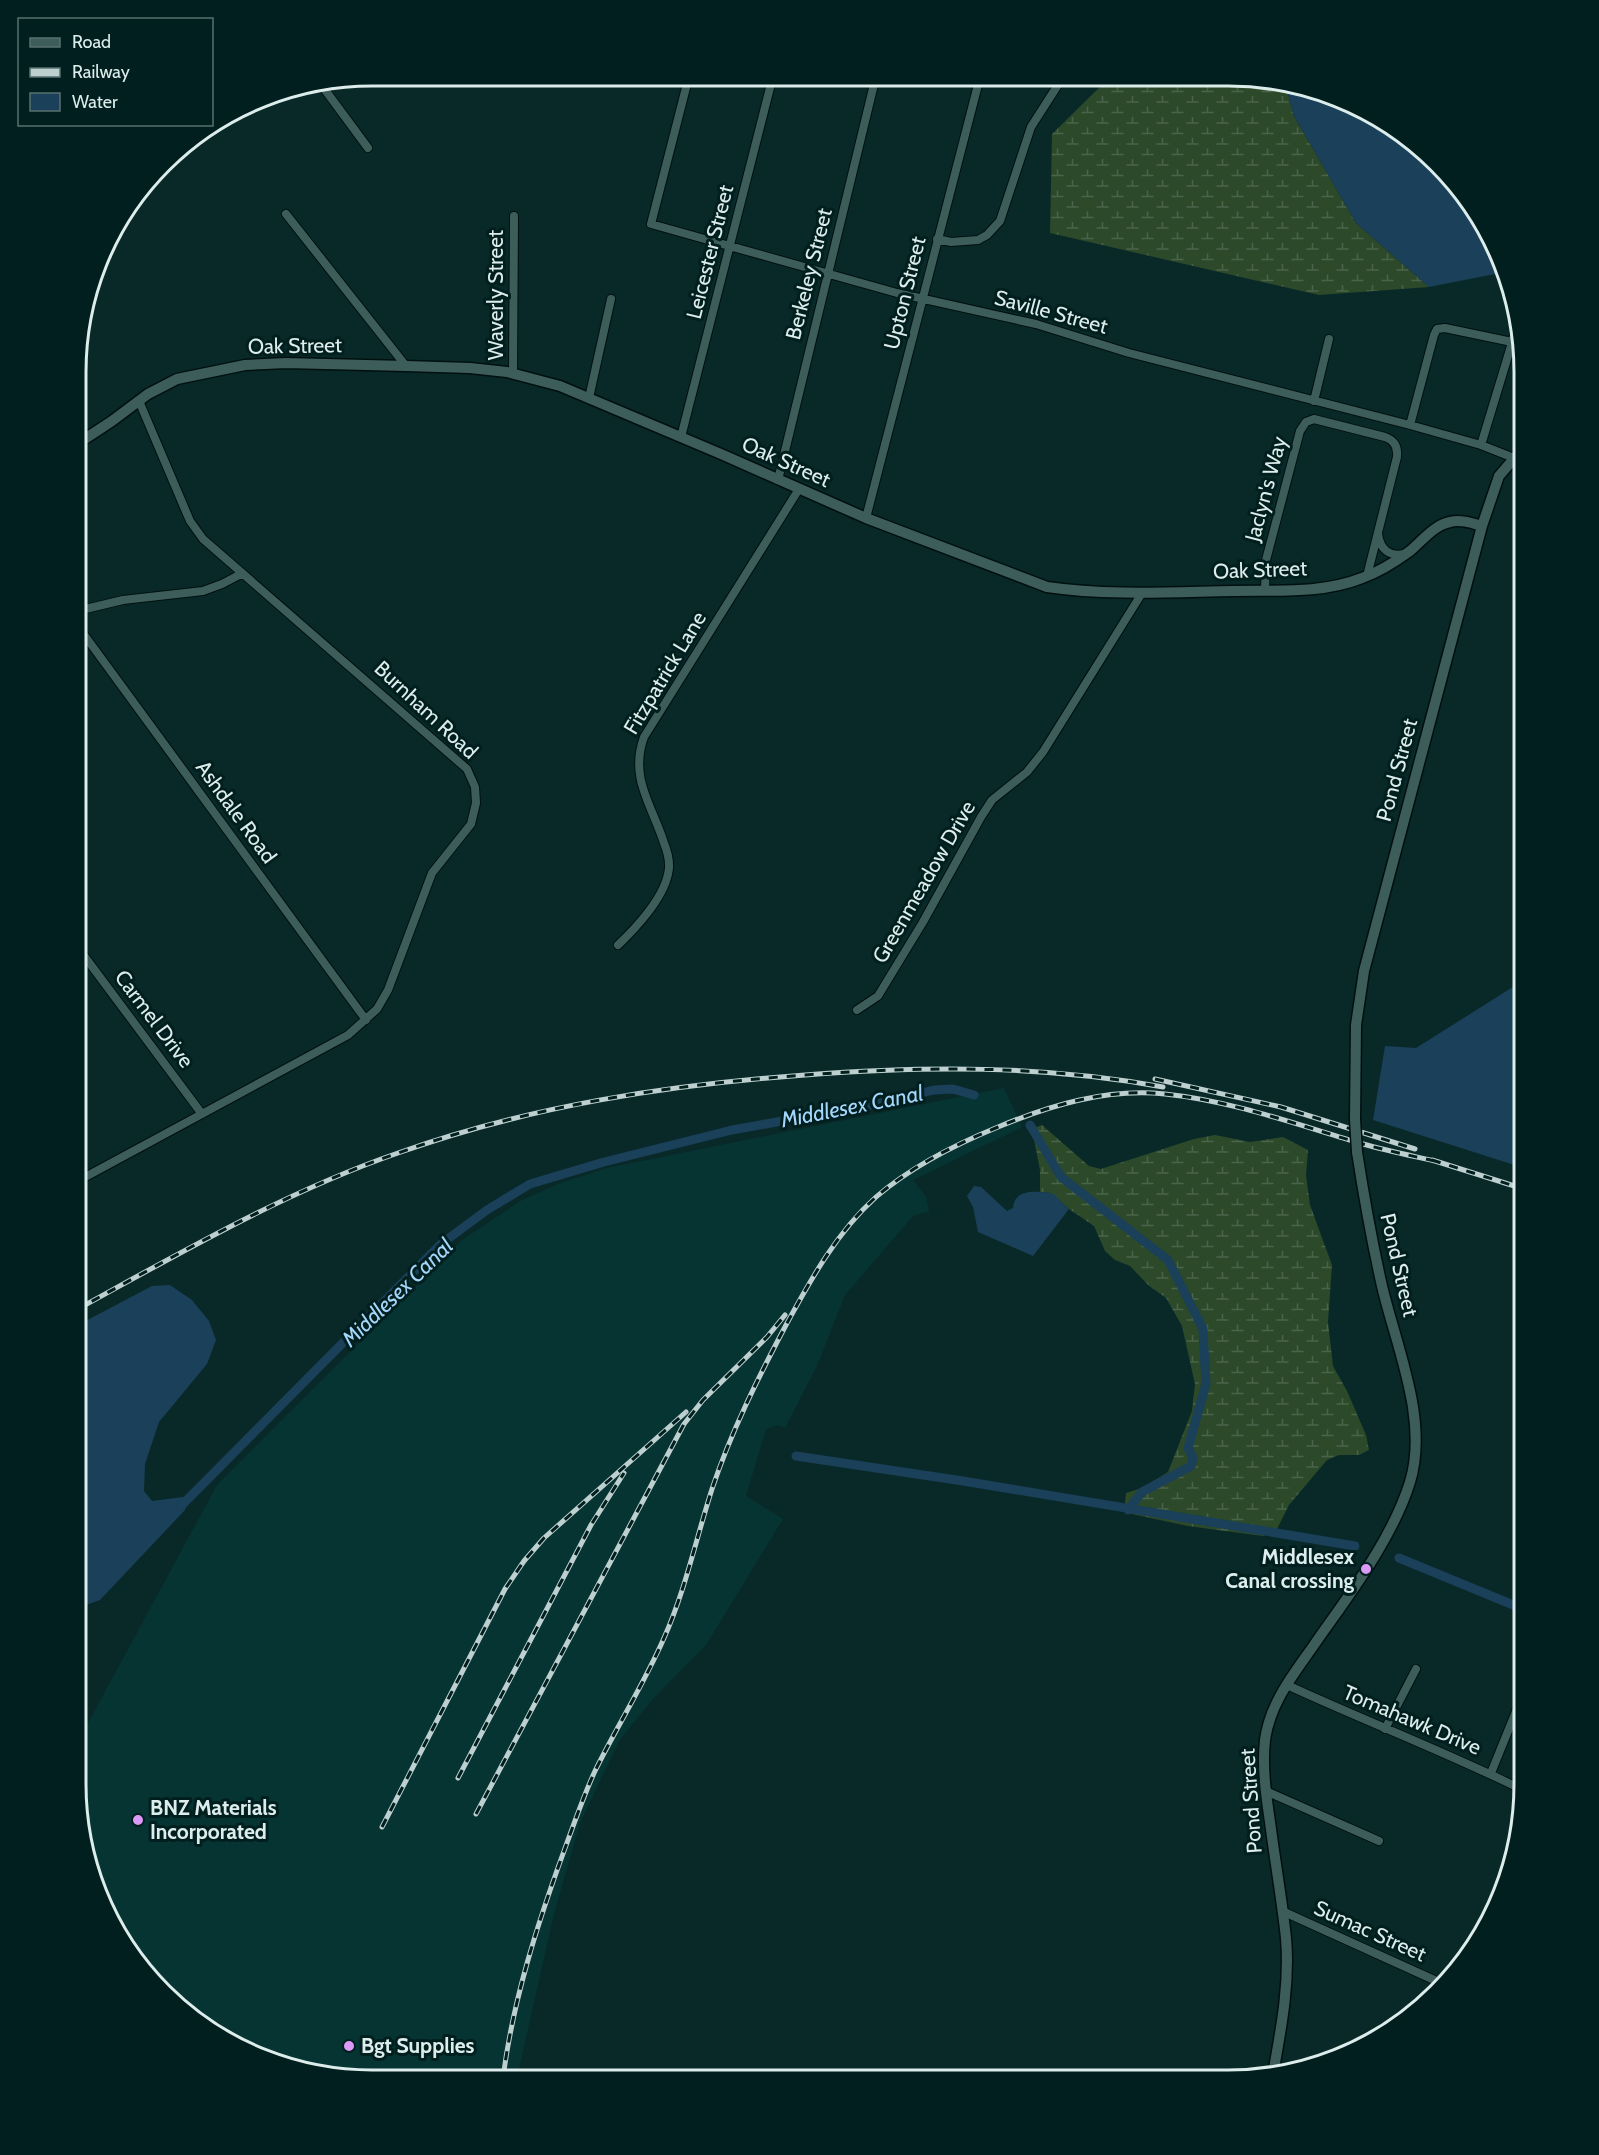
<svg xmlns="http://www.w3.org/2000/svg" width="1599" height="2155" font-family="Cabin,sans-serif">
	<defs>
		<pattern id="wetland-marsh" width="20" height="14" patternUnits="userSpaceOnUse" patternTransform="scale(1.5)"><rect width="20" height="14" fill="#2c492a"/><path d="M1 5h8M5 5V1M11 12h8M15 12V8" fill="none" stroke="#4a6449"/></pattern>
	</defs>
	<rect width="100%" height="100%" fill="#092928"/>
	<path fill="#063433" d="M1004,1088L1022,1127L913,1180L926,1197L929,1211L913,1216L845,1295L817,1366L785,1428L778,1425L766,1429L746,1496L783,1519L706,1645L652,1700L619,1741L580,1823L554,1914L517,2078H333L276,2064L206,2030L148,1979L106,1915L85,1860L75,1784V1747L217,1485L462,1240L522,1200L561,1183L607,1168Z"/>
	<path fill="url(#wetland-marsh)" d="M1110,77L1267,78L1285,83L1294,116L1356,223L1429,287L1319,295L1050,233L1052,134Z
		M1042,1125L1089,1166L1101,1169L1194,1139L1215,1135L1250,1142L1283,1137L1308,1150L1306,1175L1310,1205L1332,1265L1328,1322L1333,1366L1347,1391L1366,1435L1369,1450L1359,1455H1339L1327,1460L1289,1505L1277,1529L1263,1536L1188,1526L1127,1513L1125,1502L1126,1493L1142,1488L1168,1472L1192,1411L1195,1384L1182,1326L1166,1298L1148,1285L1130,1266L1115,1260L1105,1251L1094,1226L1069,1209L1051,1193L1040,1192V1170L1032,1129Z"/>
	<path fill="#1a405a" d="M1285,83L1341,97L1393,125L1451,176L1493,240L1505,272L1429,287L1356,223L1294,116Z
		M1524,980V1168L1373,1120L1385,1046L1416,1048Z
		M974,1186L981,1187L1007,1211L1013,1208C1014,1192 1029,1191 1042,1192C1042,1192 1051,1193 1051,1193C1057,1196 1064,1205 1069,1209L1033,1256L978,1232L973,1207L967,1196Z
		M170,1285L192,1300L209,1321L216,1340L207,1364L159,1422L145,1464L144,1491L152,1501L183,1497L188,1499L185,1510L100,1600L75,1609L76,1326L152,1286Z"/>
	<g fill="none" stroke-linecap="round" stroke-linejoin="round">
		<path stroke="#1a405a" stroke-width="9" d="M1030,1125L1061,1177L1168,1260L1203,1329L1206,1384L1188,1448L1193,1458L1191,1466L1142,1492L1128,1510
			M796,1456L963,1481L1355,1546
			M180,1507L441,1244L487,1210L530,1184L604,1162L732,1130L876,1104L934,1090L953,1089L974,1095
			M1399,1558L1523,1609"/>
		<defs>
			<path id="minor" d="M689,76L651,224L897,293L1036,324L1129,353L1410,425L1481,445L1514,458
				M320,83L368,148
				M286,214L406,366
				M937,239L951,242L978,240L987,235L1000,221L1031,127L1063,77
				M513,374L514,216
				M589,398L611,299
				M1314,401L1329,339
				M1410,425L1434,335L1437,329L1445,328L1512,342
				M681,437L773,76
				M1481,445L1518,323
				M778,480L876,76
				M866,518L980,77
				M1378,534C1380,549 1389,557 1404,554
				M1265,590L1266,560L1300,431L1306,422L1314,419L1385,437C1394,440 1398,447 1397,457L1367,576
				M77,611L123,600L203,591L222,584L241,574
				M77,625L366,1020
				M76,945L202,1114
				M618,945C635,929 663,899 668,874C671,863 668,853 664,843C652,805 629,778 644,737L799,489
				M857,1010L878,996L923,922L981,817L992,800L1027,772L1043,752L1142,593
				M76,1182L348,1035L377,1009L388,990L432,873L471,824L476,803L475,787L467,769L203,539L190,521L139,401
				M1287,1685C1365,1721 1446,1752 1523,1790
				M1385,1729L1416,1669
				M1491,1773L1517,1709
				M1266,1791L1379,1841
				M1282,1911L1443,1984"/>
			<path id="tertiary" d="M77,444L112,421L148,394L177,379L245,365L286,363L406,366L470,368L507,372L560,386L721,454L866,518L1047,587C1109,596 1172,592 1234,591C1276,590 1322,594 1362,578C1379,572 1395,562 1410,551C1422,541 1434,525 1450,522C1460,519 1472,523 1482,526
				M1355,1119L1356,1025L1364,971L1482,526L1499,476L1524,447
				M1273,2074C1281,2029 1290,1984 1286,1938C1282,1900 1275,1861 1270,1822C1266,1795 1262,1767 1265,1740C1270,1703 1293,1675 1314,1645C1348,1596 1392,1540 1410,1482C1429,1420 1396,1346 1382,1286C1372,1242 1364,1197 1357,1152"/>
		</defs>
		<use href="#minor" stroke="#001010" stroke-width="10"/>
		<use href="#tertiary" stroke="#001010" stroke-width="13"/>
		<use href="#minor" stroke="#3d5d5b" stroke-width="8"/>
		<use href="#tertiary" stroke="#3d5d5b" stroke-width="10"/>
		<defs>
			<path id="rail" d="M1155,1079L1281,1107L1415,1149
				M1432,1160L1524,1189
				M76,1310C180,1253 285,1192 398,1153C530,1106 667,1085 805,1075C926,1066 1043,1065 1163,1087
				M458,1778L591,1525L624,1473
				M476,1814L684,1424L703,1400L767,1337L785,1315
				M382,1827L505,1589L524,1561L544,1538L686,1412
				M503,2078C513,2000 537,1925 564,1851C574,1824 583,1797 595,1771C617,1726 644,1684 664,1638C685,1591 696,1539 712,1489C731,1432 758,1378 786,1325C811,1279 837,1232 876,1197C912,1166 954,1145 998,1127C1051,1105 1107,1088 1165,1094C1233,1101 1298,1125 1363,1144C1388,1151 1413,1156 1439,1162"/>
		</defs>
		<use href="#rail" stroke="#bdd0cf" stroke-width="5"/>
		<use href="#rail" stroke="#001f1e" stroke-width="3" stroke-dasharray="9" stroke-linecap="butt"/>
		<defs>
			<path id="tertiary-bridge" d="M1355,1119L1357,1152"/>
		</defs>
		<use href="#tertiary-bridge" stroke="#001010" stroke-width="13" stroke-linecap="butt"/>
		<use href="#tertiary-bridge" stroke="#3d5d5b" stroke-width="10"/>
	</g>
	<g fill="#db9af6" stroke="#001f1e" stroke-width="2">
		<circle cx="1366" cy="1569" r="6"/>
		<circle cx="138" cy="1820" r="6"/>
		<circle cx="349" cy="2046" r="6"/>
	</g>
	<g text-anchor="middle" stroke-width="6" stroke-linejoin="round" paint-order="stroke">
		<g font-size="21" fill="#dcedec" stroke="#001f1e">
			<text transform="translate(710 252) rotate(-76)" y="7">Leicester Street</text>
			<text transform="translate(809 274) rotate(-76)" y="7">Berkeley Street</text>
			<text transform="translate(905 293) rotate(-76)" y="7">Upton Street</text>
			<text transform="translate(496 295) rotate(-90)" y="7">Waverly Street</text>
			<text transform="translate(1051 312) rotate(15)" y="7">Saville Street</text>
			<text transform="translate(295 346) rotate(-1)" y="7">Oak Street</text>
			<text transform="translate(786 462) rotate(24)" y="7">Oak Street</text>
			<text transform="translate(1266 489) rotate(-75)" y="7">Jaclyn's Way</text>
			<text transform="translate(1260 570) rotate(-2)" y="7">Oak Street</text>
			<text transform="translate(665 673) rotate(-59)" y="7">Fitzpatrick Lane</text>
			<text transform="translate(426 710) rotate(43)" y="7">Burnham Road</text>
			<text transform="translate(1397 770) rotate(-75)" y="7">Pond Street</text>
			<text transform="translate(236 812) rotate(54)" y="7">Ashdale Road</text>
			<text transform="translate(924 882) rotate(-60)" y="7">Greenmeadow Drive</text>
			<text transform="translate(154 1019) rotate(53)" y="7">Carmel Drive</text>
			<text transform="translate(1399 1265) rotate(77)" y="7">Pond Street</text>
			<text transform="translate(1412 1720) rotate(23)" y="7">Tomahawk Drive</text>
			<text transform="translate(1251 1801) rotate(-94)" y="7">Pond Street</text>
			<text transform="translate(1370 1931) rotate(24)" y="7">Sumac Street</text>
		</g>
		<g font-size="21" font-weight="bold" fill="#dcedec" stroke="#001f1e" text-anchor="start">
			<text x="1354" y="1564" text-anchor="end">Middlesex<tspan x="1354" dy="24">Canal crossing</tspan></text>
			<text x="150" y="1815">BNZ Materials<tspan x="150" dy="24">Incorporated</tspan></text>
			<text x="361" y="2053">Bgt Supplies</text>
		</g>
		<g font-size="22" font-style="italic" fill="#a5d7fd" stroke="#001f1e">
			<text transform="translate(852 1106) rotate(-11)" y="8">Middlesex Canal</text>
			<text transform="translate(397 1292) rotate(-44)" y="8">Middlesex Canal</text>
		</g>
	</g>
	<path d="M0 0H1599V2155H0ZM372 86H1228A286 286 0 0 1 1514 372V1784A286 286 0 0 1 1228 2070H372A286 286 0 0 1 86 1784V372A286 286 0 0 1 372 86Z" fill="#001f1e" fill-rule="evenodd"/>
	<path fill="none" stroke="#dcedec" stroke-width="3" d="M372 86H1228A286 286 0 0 1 1514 372V1784A286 286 0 0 1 1228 2070H372A286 286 0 0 1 86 1784V372A286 286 0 0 1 372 86Z"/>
	<rect x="18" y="18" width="195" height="108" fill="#001f1e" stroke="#587170" stroke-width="1.5"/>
	<rect x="30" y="38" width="30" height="9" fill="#3d5d5b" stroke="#587170" stroke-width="1.5"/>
	<text x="72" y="48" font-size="18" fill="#dcedec">Road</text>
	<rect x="30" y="68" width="30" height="9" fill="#bdd0cf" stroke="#587170" stroke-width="1.5"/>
	<text x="72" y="78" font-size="18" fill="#dcedec">Railway</text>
	<rect x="30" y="93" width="30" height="18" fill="#1a405a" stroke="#587170" stroke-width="1.5"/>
	<text x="72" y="108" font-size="18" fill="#dcedec">Water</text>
</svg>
